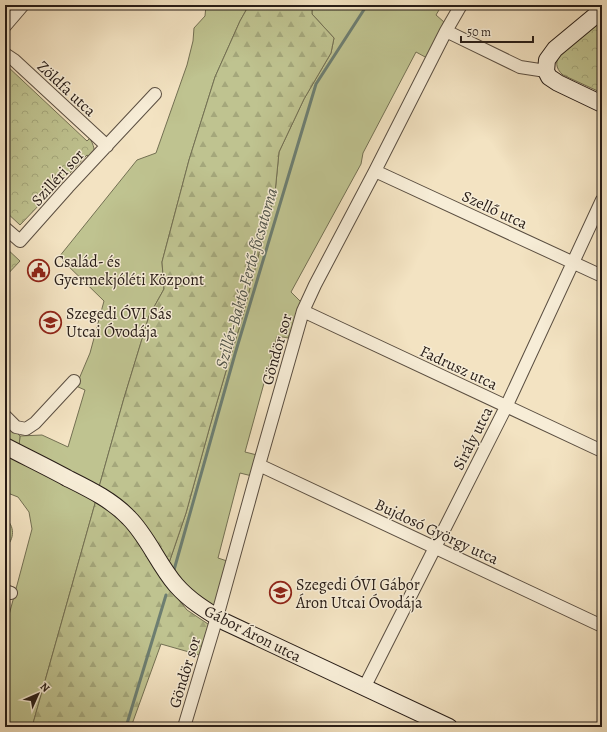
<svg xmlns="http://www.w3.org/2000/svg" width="607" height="732" font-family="Alegreya,serif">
	<defs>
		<pattern id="forest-firs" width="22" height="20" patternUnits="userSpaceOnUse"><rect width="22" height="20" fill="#bfc390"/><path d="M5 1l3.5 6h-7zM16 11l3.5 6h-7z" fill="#a4a77b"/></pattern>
		<pattern id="park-crowns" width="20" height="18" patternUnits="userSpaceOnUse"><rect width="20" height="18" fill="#bfc390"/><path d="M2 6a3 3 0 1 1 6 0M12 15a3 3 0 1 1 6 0" fill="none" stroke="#a4a77b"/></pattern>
	</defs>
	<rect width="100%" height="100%" fill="#f3e3c2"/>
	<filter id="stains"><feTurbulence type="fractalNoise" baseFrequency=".005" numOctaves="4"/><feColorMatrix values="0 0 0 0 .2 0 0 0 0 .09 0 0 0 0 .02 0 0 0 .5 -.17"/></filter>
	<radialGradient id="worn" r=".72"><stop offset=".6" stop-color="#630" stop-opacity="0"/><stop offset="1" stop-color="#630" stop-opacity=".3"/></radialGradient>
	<path fill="#bfc390" stroke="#737053" d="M206,5H249L240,21L215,77L189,160L162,262L164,289L149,316L124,398L99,487L19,446L20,436L42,435L68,447L85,390L76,386L90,353L104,301L59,257L137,160L156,153L187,65L193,41L194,28L205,16Z
		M312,5H442L436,15L444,22L427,58L416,52L363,153L361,164L291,292L302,303L288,338L277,336L245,452L257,455L252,476L240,473L218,558L227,561L214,608L181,581L169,563L186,513L210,426L226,371L241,322L275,193L279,152L304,99L331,53L334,38L312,14Z
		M5,452L96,500L32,727H5V630L32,529L29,512L18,497L5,492Z
		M5,518C15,526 15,539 5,548Z"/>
	<path fill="url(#forest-firs)" stroke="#737053" d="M249,5H312V14L334,38L331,53L304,99L279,152L275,193L241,322L226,371L210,426L186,513L169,563L99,487L124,398L149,316L164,289L162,262L189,160L215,77L240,21Z
		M96,500L118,516L139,540L167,585L187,610L211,626L203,656L161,644L131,727H32Z"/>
	<path fill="url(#park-crowns)" stroke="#737053" d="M602,18V93L563,75C555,68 555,61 561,53Z
		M5,61L9,62L6,65L87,141L90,138C93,145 97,151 91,158L87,155L20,225L5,211Z
		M5,247L20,261L5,277Z
		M5,421L20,436L19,446L5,439Z"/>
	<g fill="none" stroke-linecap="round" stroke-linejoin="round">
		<path stroke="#6d7e71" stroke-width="3" d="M174,570L235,354L316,84L367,5
			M126,727L166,595"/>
		<defs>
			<path id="street" d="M5,26L23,5
				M446,31L520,67L546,71
				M5,54L14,60L107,146
				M375,171L602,276
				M5,228L20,241L68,187L155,94
				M303,311L602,451
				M5,416L16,427L26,429L35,423L74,381
				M259,465L602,626
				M5,591L11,593
				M364,688L506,407L602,200
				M184,727L217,617L259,465L303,311L315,285L375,171L446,31L461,5"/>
			<path id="secondary" d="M602,10L555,49L547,60L546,71L549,77L558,83L602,104
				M5,446C26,457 47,467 67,478C89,489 112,500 129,518C148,537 158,564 176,585C190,601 207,611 225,622L449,727"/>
		</defs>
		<use href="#street" stroke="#5a4e41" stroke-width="14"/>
		<use href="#secondary" stroke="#271c16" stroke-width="18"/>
		<use href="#street" stroke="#f7edd7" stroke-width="12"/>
		<use href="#secondary" stroke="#f7edd7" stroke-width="16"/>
	</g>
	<defs>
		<symbol id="civic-ring" viewBox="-11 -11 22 22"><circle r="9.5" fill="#f7edd7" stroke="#8f2418" stroke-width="1.5"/><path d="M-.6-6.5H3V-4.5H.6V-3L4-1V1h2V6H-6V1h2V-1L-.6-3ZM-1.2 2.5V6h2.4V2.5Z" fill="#8f2418"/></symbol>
		<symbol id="school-ring" viewBox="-11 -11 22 22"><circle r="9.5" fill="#f7edd7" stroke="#8f2418" stroke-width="1.5"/><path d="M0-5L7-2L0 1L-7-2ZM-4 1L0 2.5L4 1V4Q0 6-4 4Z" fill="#8f2418"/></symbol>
	</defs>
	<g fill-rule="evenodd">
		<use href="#civic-ring" x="26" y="258" width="25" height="25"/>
		<use href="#school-ring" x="38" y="310" width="25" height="25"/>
		<use href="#school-ring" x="268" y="580" width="25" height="25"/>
	</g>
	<g text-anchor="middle" stroke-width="3" stroke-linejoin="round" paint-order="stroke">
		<g font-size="16" fill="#271c16" stroke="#f7edd7">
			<text transform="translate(67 88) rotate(43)" y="6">Zöldfa utca</text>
			<text transform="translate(57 177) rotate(-48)" y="6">Szilléri sor</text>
			<text transform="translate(495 209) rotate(25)" y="6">Szellő utca</text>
			<text transform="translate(276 349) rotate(-74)" y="6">Göndör sor</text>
			<text transform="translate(459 367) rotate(25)" y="6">Fadrusz utca</text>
			<text transform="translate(472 438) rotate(-63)" y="6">Sirály utca</text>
			<text transform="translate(437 531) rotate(25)" y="6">Bujdosó György utca</text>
			<text transform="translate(253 633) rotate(27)" y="6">Gábor Áron utca</text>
			<text transform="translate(184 672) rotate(-73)" y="6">Göndör sor</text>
		</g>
		<g font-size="16" fill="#271c16" stroke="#f7edd7" text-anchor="start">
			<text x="54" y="267">Család- és<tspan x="54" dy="18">Gyermekjóléti Központ</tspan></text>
			<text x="66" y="319">Szegedi ÓVI Sás<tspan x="66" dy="18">Utcai Óvodája</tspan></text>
			<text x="296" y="590">Szegedi ÓVI Gábor<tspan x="296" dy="18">Áron Utcai Óvodája</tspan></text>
		</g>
		<g font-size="17" font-style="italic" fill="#50554b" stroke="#f7edd7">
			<text transform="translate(246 278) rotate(-74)" y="6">Szillér-Baktó-Fertő-főcsatorna</text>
		</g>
	</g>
	<rect width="607" height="732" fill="none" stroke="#f3e3c2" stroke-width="20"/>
	<rect x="6" y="6" width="595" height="720" fill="none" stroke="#271c16" stroke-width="2"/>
	<rect x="10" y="10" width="587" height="712" fill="none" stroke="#271c16"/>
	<g transform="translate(38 694) rotate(45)" stroke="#f7edd7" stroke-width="3" paint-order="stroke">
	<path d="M0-3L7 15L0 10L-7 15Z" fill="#271c16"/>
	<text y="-6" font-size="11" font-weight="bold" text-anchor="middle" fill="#271c16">N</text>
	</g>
	<path d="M461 36v6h72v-6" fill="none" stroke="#271c16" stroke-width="2"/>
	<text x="467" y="36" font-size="12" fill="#271c16" stroke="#f7edd7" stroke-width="3" paint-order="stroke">50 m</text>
	<rect width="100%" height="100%" filter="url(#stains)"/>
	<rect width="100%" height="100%" fill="url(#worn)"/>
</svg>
